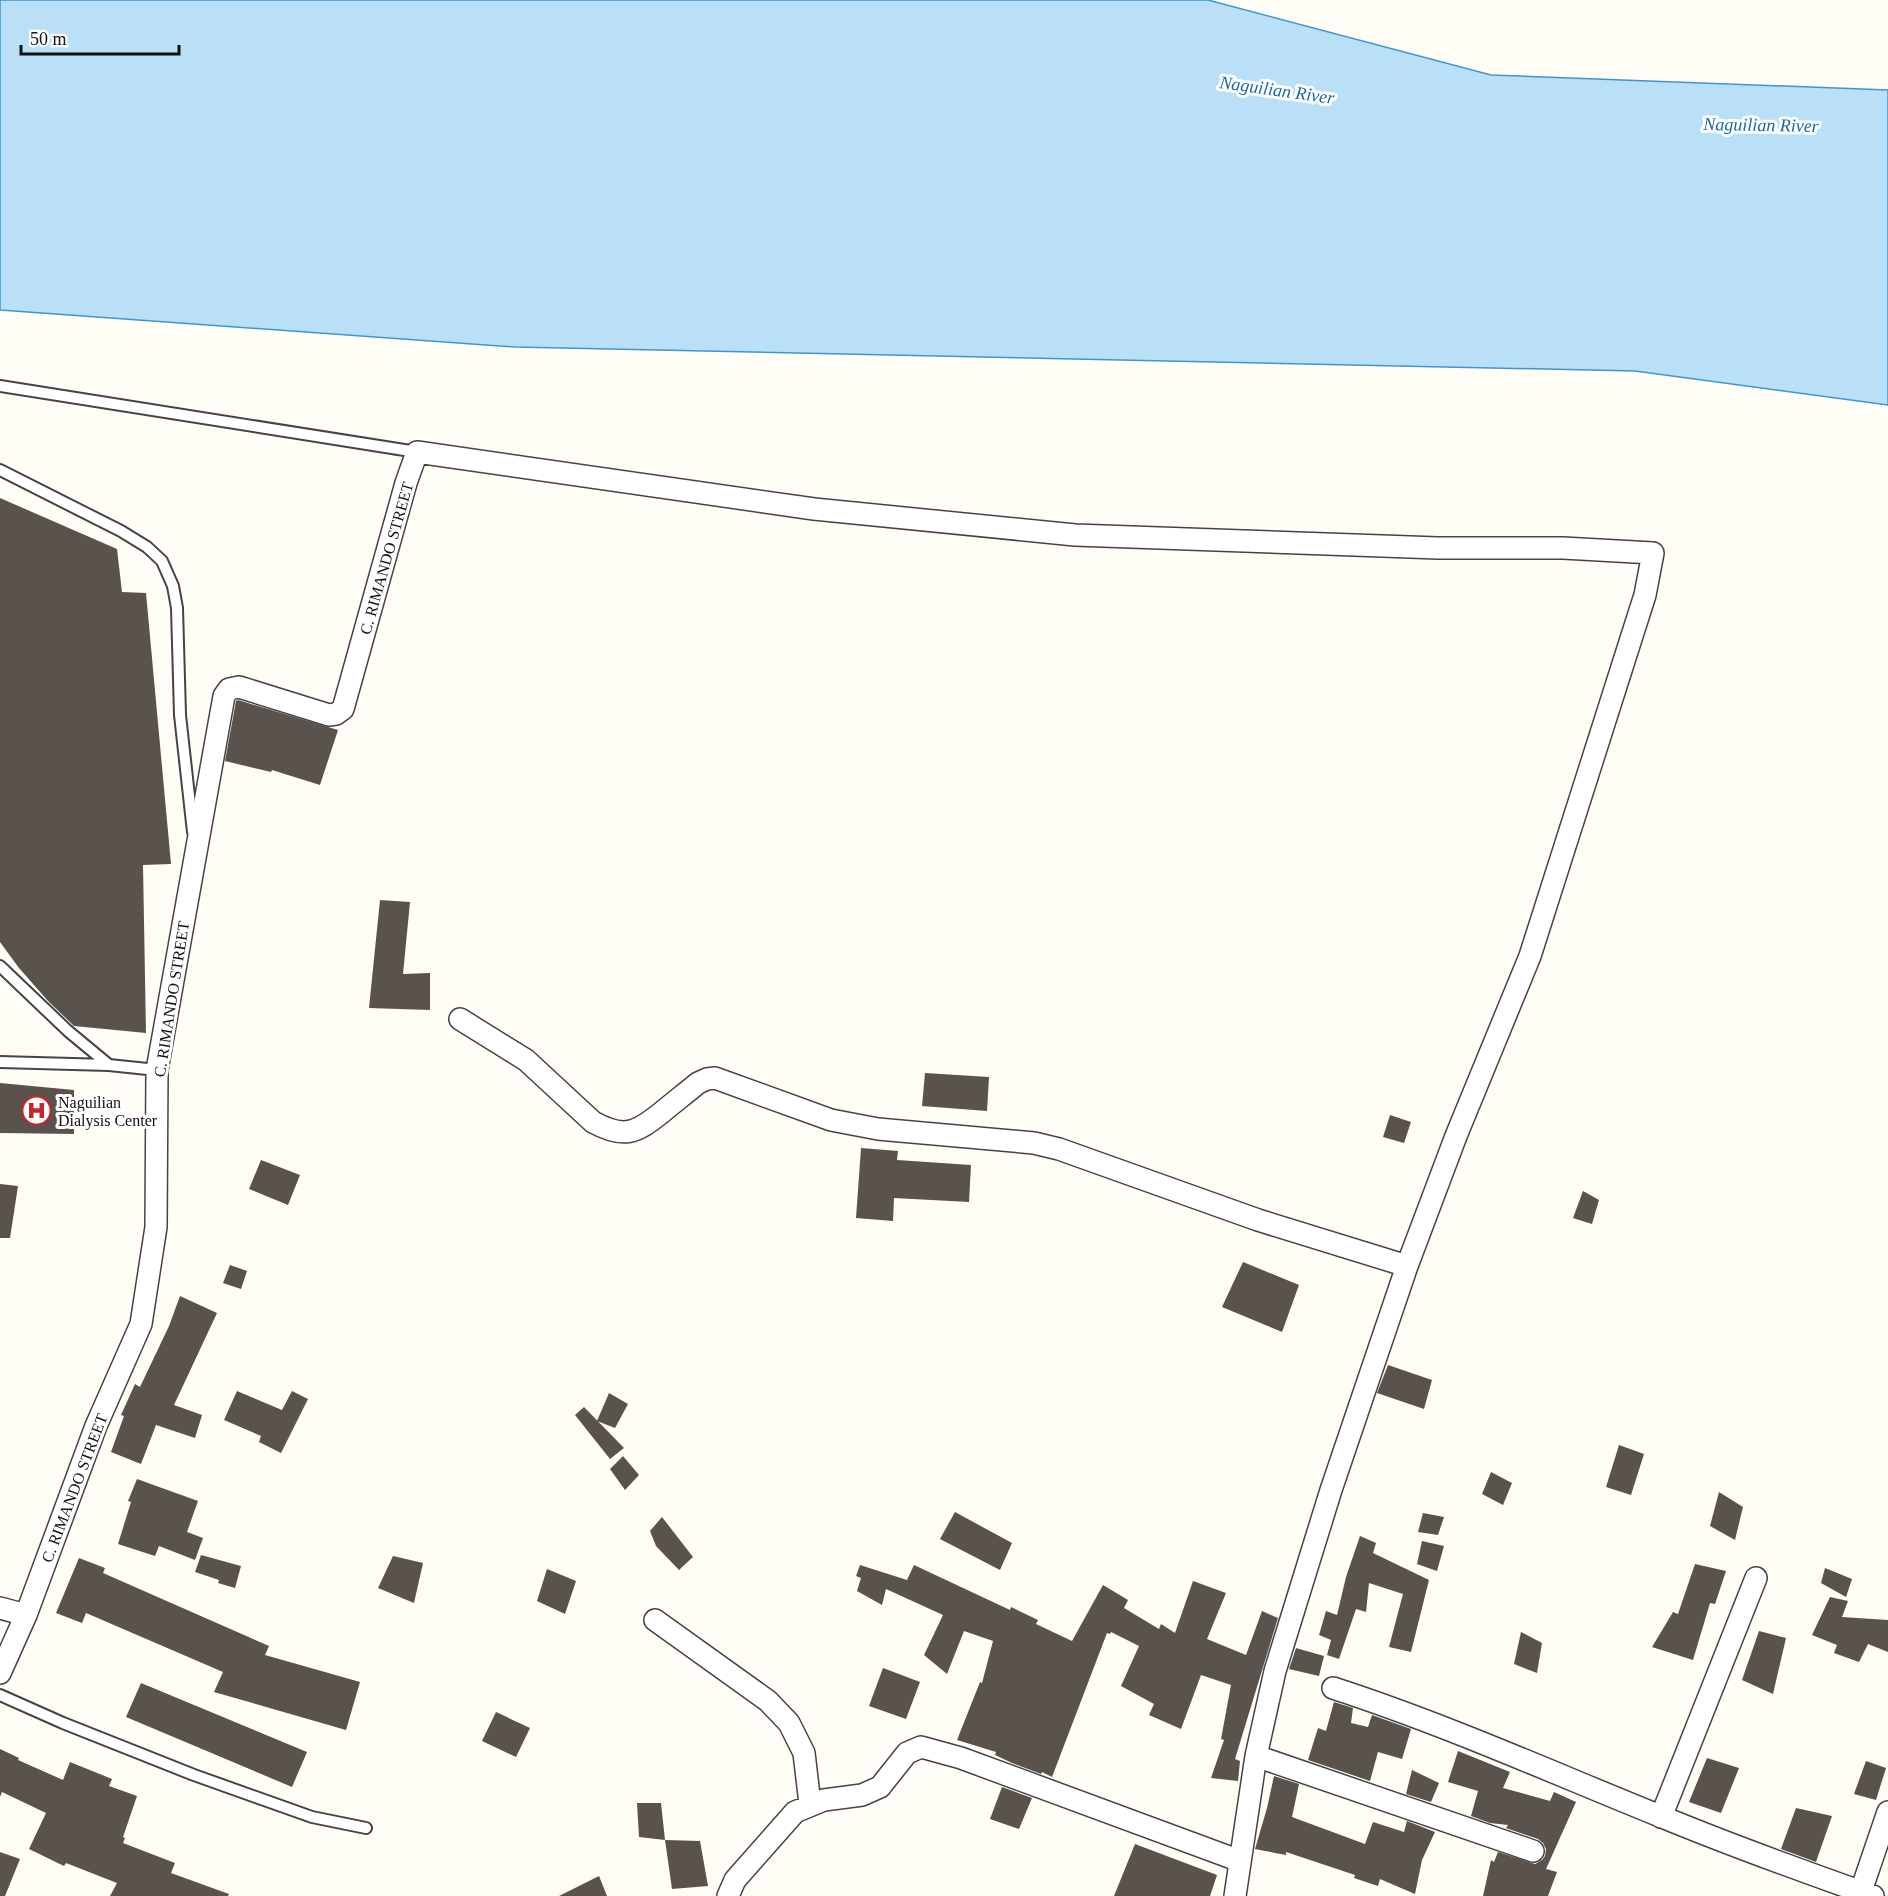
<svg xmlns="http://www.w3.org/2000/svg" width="1888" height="1896" font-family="Georgia,serif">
	<rect width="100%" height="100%" fill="#fffdf5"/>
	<path fill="#b9e0f7" stroke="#3f96cf" stroke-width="1.5" d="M0,0H1208L1491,75L1888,90V405L1635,371L515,347L0,310Z"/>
	<path fill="#5a524d" d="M0,498L117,549L122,592L146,593L171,864L143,865L146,1033L74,1026L48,1001L19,968L0,942Z
		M238,700L338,730L320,785L272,770L271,772L225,761L236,701Z
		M380,900L410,902L403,974L430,973V1010L369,1008Z
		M925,1073L989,1077L987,1111L922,1106Z
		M0,1083L74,1090V1134L0,1133Z
		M1390,1115L1411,1122L1404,1143L1383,1137Z
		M861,1148L898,1151L897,1160L971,1165L969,1202L894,1198L893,1221L856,1218Z
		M261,1160L300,1175L288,1205L249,1189Z
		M0,1184L18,1186L10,1238H0Z
		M1583,1191L1599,1200L1592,1224L1573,1218Z
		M1243,1262L1299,1285L1282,1332L1222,1307Z
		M230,1265L247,1271L241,1289L223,1283Z
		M180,1296L217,1313L174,1405L202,1415L195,1438L156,1425L141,1464L111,1452L124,1416L121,1415L135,1384L140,1387L169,1326Z
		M1388,1365L1432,1380L1424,1409L1377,1393Z
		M237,1391L282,1410L292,1391L308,1399L281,1453L259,1442L261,1436L224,1420Z
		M609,1393L628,1404L615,1428L597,1421Z
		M584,1407L624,1448L610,1459L575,1415Z
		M1619,1445L1644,1454L1631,1495L1606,1487Z
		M623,1456L639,1475L625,1490L610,1469Z
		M1491,1472L1512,1483L1503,1505L1482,1494Z
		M137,1479L198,1501L187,1532L203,1538L195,1560L159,1546L155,1556L118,1544L131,1502L128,1501Z
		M1719,1492L1743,1507L1735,1540L1710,1526Z
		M955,1512L1012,1543L1000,1570L940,1539Z
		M1423,1513L1444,1517L1438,1535L1418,1532Z
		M662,1517L693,1557L679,1570L656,1546L650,1531Z
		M1360,1536L1376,1543L1373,1553L1429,1580L1411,1652L1389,1647L1403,1594L1369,1583L1366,1612L1356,1609L1339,1659L1327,1655L1331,1640L1319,1635L1326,1611L1337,1615L1346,1577Z
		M1422,1541L1444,1546L1437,1571L1417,1564Z
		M201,1555L241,1566L235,1588L218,1583L219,1580L195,1572Z
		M393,1556L423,1563L414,1603L378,1588Z
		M79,1558L105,1568L103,1573L269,1646L265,1655L360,1682L346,1730L214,1692L223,1672L86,1613L82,1623L56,1613Z
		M1695,1564L1726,1571L1715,1604L1710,1603L1693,1660L1652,1647L1673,1612L1678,1614Z
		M860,1565L907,1580L914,1565L1010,1610L1011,1607L1038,1620L1036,1624L1072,1641L1103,1585L1128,1600L1124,1608L1159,1629L1161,1624L1175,1633L1193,1581L1226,1593L1207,1639L1246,1655L1262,1611L1278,1618L1235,1759L1240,1761L1238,1781L1211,1778L1224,1740L1221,1739L1231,1685L1201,1675L1181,1729L1149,1715L1154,1704L1121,1686L1139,1646L1111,1632L1110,1634L1107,1633L1052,1777L1042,1772L1041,1774L1012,1763L995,1755L996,1752L957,1740L980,1682L982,1683L993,1641L964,1631L947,1674L924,1655L943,1615L886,1589L882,1605L857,1591L861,1578L856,1576Z
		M1825,1568L1852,1579L1846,1597L1821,1583Z
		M547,1569L576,1581L565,1614L537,1601Z
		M1830,1597L1848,1601L1842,1617L1888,1620V1652L1868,1644L1859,1662L1834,1653L1837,1645L1812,1635Z
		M1759,1631L1786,1638L1773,1694L1742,1680Z
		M1521,1632L1542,1643L1537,1673L1514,1664Z
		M1296,1648L1324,1656L1319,1676L1289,1669Z
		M883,1668L920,1682L906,1719L869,1706Z
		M141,1683L307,1752L292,1787L126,1717Z
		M1334,1702L1353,1708L1351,1723L1368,1727L1372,1715L1411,1729L1402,1759L1378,1752L1370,1781L1308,1760L1318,1728L1326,1731Z
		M496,1712L530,1728L516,1757L482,1741Z
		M0,1749L19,1758L18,1760L63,1780L70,1762L112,1779L109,1786L137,1796L123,1837L125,1838L123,1843L175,1863L171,1873L229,1894L228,1896H110L117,1883L66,1863L64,1866L29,1849L46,1813L2,1792L0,1797Z
		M1458,1751L1510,1772L1503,1788L1550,1801L1554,1792L1576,1802L1546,1869L1557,1872L1548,1896H1483L1491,1860L1494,1862L1498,1852L1535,1864L1542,1860L1545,1856L1546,1849L1543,1843L1538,1839L1506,1828L1508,1825L1490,1823L1471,1816L1478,1791L1448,1782Z
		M1707,1758L1739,1768L1721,1813L1689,1802Z
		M1866,1761L1886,1768L1876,1800L1854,1794Z
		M1412,1770L1439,1783L1431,1802L1406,1794Z
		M1274,1776L1299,1784L1292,1817L1365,1844L1373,1822L1404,1832L1407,1821L1435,1832L1422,1860L1415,1894L1380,1879L1378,1886L1354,1878L1355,1875L1286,1852V1855L1255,1849L1267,1808Z
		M1002,1787L1032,1798L1019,1829L990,1819Z
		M637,1803H661L665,1840L639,1837Z
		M1796,1808L1832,1816L1816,1862L1781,1849Z
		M665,1840L700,1841L708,1886L672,1889Z
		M1135,1844L1217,1875L1210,1896H1114Z
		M0,1852L20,1859L5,1896H0Z
		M599,1876L607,1896H559Z"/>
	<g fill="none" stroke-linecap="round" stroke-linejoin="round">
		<defs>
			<path id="lane" d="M0,386L417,452
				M0,470L121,531L147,547L162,561L173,586L177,608L180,715L193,832
				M0,966L68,1031L109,1065
				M0,1062L109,1065L157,1070
				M0,1695L63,1723L194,1775L312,1817L366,1828"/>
			<path id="street" d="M460,1019L526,1060L593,1122C624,1139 636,1133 661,1113C673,1103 686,1093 698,1083L707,1079L715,1078L831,1120L878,1129L1034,1143L1059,1149L1258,1220L1407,1266
				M0,1608L26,1615
				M655,1620L768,1701L789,1723L804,1753L810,1804
				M0,1673L26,1615L96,1426L141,1324L156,1227L157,1070L224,696L229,689L239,687L329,715L336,714L343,709L406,483L417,452L814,509L1075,535L1438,548H1563L1653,553L1645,595L1530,956L1456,1136L1407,1266L1331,1490L1275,1671L1256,1756L1235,1896
				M1333,1688C1444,1724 1551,1772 1660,1816C1730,1845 1802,1871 1873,1896
				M1256,1756L1533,1851
				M1661,1817L1756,1578
				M1861,1891L1888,1812
				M728,1896L735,1880L795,1812L824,1800L862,1795L880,1787L907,1753L921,1747L961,1758L1240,1861"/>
		</defs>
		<use href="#lane" stroke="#444" stroke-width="14"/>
		<use href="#street" stroke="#444" stroke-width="24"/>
		<use href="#lane" stroke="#fff" stroke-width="10"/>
		<use href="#street" stroke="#fff" stroke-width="21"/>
	</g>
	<defs>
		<symbol id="hospital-ring" viewBox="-11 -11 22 22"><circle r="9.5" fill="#fff" stroke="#c4262e" stroke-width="1.5"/><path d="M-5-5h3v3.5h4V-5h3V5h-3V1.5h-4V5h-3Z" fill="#c4262e"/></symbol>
	</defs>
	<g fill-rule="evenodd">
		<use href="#hospital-ring" x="20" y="1094" width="33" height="33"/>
	</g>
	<g text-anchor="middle" stroke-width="6" stroke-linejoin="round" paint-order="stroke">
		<g font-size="16" fill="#111" stroke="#fff">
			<text transform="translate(386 558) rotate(-74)" y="6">C. RIMANDO STREET</text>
			<text transform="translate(171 999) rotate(-81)" y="6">C. RIMANDO STREET</text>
			<text transform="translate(74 1488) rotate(-69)" y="6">C. RIMANDO STREET</text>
		</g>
		<g font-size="16" fill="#111" stroke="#fff" text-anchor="start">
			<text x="58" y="1108">Naguilian<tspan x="58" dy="18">Dialysis Center</tspan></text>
		</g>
		<g font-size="18" font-style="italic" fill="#1768a6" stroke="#fff">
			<text transform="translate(1277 90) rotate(8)" y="6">Naguilian River</text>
			<text transform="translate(1761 125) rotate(1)" y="6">Naguilian River</text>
		</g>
	</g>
	<path d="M21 45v9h158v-9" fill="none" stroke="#111111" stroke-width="3"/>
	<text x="30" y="45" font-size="18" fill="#111111" stroke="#ffffff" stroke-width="4.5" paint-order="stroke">50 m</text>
</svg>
